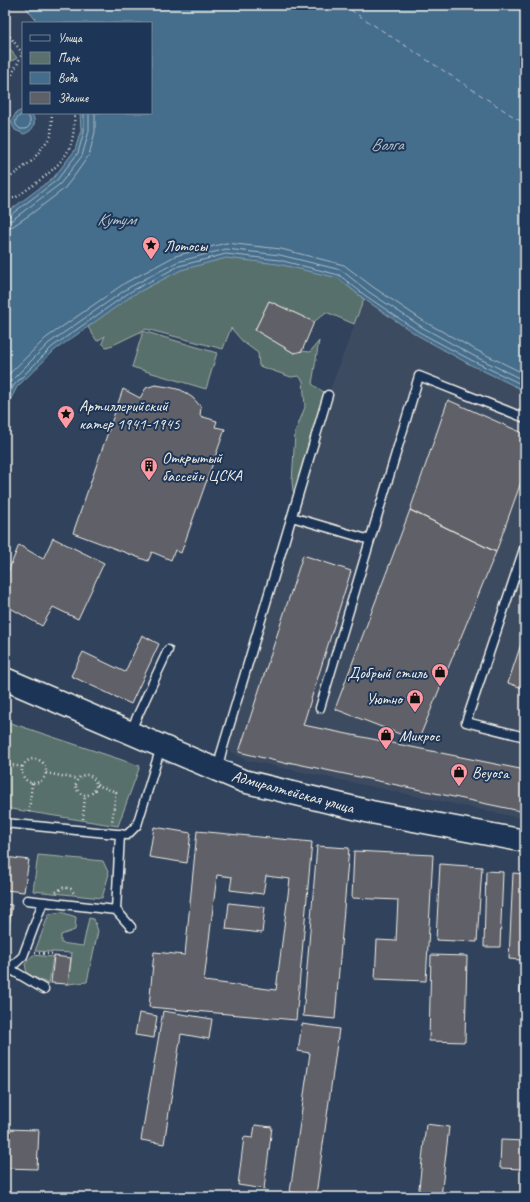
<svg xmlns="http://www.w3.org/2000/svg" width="530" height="1202" font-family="Caveat,sans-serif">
	<rect width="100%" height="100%" fill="#30425c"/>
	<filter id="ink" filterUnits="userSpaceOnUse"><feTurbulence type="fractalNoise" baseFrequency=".025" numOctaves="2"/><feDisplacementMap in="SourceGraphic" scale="8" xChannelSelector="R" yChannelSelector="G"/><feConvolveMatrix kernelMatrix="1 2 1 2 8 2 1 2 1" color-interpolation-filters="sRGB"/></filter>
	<g filter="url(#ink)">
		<path fill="#3e4b60" d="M364,299L417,335L470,364L525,391V819L245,760L226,748L328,395Z"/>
		<path fill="#59706c" stroke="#a6b0aa" d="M5,43L17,58L5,65Z
			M199,226L338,278L364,299L354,324L326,312L314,322L269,301L255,330L294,353L302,351L310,352L319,341L312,384L328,395L298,494L293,491L292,482L295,433L305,407L303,381L299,376L291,377L259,366L258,353L243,342L231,328L223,349L146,329L113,345L106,347L102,343L105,336L97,341L88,327Z
			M143,331L217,353L206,389L132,367Z
			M5,721L140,766L118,826L5,808Z
			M38,855L103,861L109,874L102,898L33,891Z
			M61,912L76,917L75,930L61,935V943L83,946L89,918L94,919L98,931L87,982L68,984L72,953L35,951L49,914Z
			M33,955L53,957L49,984L27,974L25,964Z"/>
		<path fill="#446d8c" stroke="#8aa2b1" d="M24,5H525V391L469,364L417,335L364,299L338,278L278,264L226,258L181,270L133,295L55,350L17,387L5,410V214L54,177L75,150L81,130L80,113H151V23H38Z
			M22,110L23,113L32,114C37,122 34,131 24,134L15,130L11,122L16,113Z"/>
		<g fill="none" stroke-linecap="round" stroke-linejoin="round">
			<path stroke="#aebcc3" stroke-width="1" d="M26,113L30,119V125L26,129H20L16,125C14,117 20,116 26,113Z
				M5,217L9,216L57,180L78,153L84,131V113
				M5,222L12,220L60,184L82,156L89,131V113
				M5,228L13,226L31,214L64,189L75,175L89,155L95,132V113
				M5,378L46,338L125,283L175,256L226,243L281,249L344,265L373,287L425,322L476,350L525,374
				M5,391L11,381L49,343L128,288L177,262L226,249L280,255L341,270L369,292L422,327L474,356L525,381
				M5,402L14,385L52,347L130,292L179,266L226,254L279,260L339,275L366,296L419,332L471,360L525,386"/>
			<path stroke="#b6c3c8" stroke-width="1" stroke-dasharray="5 4" stroke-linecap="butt" d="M343,5L525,124"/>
		</g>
		<path fill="#5e6068" stroke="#f4f1e8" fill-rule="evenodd" d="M269,301L314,322L302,351L294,353L255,330Z
			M155,385L169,387L181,390L193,398L201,407L200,416L217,421L215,427L225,429L181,553L175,550L171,560L152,552L148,561L73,533L123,389L140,398L146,388Z
			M448,400L525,434V471L496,552L410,510Z
			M410,510L496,552L418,741L335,709Z
			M53,538L104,563L78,619L53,607L42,626L5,605V579L19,545L43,559Z
			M303,555L351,571L303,725L525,770V812L288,762V764L239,752Z
			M525,632V689L508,683Z
			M142,635L159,644L131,704L71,676L83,652L125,672Z
			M154,827L191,833L187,863L149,857Z
			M197,831L312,842L296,1020L149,1007L154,952L185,955ZM217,875L232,877L230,890L263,894L266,876L290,879L276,990L204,981Z
			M317,846L349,848L335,1019L303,1016Z
			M354,851L433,855L426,981L375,979L377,940L396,941L398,900L352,898Z
			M5,857L29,860L24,892L5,890Z
			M440,864L482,867L477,942L436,940Z
			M486,871L503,872L500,947H484Z
			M513,873L525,874V994H520L521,960L509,959Z
			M229,903L265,907L262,933L226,929Z
			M5,904L12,905L8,935L5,940Z
			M431,955L467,956L465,1042L429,1041Z
			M54,956L71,958L68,984L51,983Z
			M163,1011L212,1019L209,1039L181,1034L164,1144L141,1140Z
			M139,1013L157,1016L154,1038L135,1035Z
			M302,1024L339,1029L316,1195L290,1192L310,1053L298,1051Z
			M426,1124L449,1127L441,1197H418Z
			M255,1125L272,1127L264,1189L238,1185L244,1137L253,1138Z
			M5,1129L39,1130L37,1169L5,1168Z
			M501,1140L524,1141L522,1169L500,1168Z"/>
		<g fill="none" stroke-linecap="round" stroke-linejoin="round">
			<defs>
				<path id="service" d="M292,517L370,540
					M525,546L466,722L525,737
					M320,708L419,376L525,418
					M130,732L168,650
					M218,770L221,754L328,395
					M5,823L127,835L137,825L161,747
					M120,834L116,910L131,927
					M27,900L116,910
					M10,969L44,989
					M5,971L8,970L23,956L43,902"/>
				<path id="secondary" d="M5,679L243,781L371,812L525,841"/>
			</defs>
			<use href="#service" stroke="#f4f1e8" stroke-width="11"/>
			<use href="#secondary" stroke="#f4f1e8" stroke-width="25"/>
			<path stroke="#f4f1e8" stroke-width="2.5" stroke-dasharray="1 3" stroke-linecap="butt" d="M5,30L23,54
				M5,89L23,52
				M5,181L32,161L51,136L52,113
				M5,197L15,198C33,185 64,166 71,144C74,135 74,123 75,113
				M22 771a12 12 0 1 1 24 0a12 12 0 1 1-24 0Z
				M5,764L23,767
				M46,773L77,779
				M76 785a10 10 0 1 1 20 0a10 10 0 1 1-20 0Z
				M97,785L116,792L112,822
				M29,812L32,783
				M83,819L85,795
				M56,892L64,887L71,889L74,893
				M35,953L54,954"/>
			<use href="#service" stroke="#1d3557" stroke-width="8"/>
			<use href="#secondary" stroke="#1d3557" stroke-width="22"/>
		</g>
	</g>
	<defs>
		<symbol id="sight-pin" viewBox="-11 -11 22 30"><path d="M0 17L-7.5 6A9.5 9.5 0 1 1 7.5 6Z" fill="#ff9aa2" stroke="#1d3557"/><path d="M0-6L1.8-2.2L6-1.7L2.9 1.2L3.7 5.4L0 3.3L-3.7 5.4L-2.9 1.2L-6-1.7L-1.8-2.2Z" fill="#111"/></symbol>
		<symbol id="building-pin" viewBox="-11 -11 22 30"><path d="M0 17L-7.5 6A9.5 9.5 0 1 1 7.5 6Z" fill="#ff9aa2" stroke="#1d3557"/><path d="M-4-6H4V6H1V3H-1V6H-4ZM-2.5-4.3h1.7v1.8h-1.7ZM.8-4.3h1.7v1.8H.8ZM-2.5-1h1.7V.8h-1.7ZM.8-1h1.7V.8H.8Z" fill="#111"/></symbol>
		<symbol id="shop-pin" viewBox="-11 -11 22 30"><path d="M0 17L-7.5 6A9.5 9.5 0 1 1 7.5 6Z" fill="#ff9aa2" stroke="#1d3557"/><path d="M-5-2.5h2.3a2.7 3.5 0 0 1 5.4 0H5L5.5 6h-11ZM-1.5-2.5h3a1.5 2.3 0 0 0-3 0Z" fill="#111"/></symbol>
	</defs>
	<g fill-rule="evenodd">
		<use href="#sight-pin" x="141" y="235" width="20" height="27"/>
		<use href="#sight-pin" x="56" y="404" width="20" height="27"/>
		<use href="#building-pin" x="139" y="456" width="20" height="27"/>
		<use href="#shop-pin" x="430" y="662" width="20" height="27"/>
		<use href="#shop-pin" x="405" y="688" width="20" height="27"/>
		<use href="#shop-pin" x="376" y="725" width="20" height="27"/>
		<use href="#shop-pin" x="449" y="762" width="20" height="27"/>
	</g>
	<g text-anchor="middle" stroke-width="4" stroke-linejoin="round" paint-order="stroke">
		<g font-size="16" fill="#f4f1e8" stroke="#1d3557" text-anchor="start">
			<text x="164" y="251">Лотосы</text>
			<text x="79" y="411">Артиллерийский<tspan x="79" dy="18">катер 1941-1945</tspan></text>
			<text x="162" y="463">Открытый<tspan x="162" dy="18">бассейн ЦСКА</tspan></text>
			<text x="427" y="678" text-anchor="end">Добрый стиль</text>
			<text x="402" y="704" text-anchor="end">Уютно</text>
			<text x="399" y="741">Микрос</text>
			<text x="472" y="778">Beyosa</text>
		</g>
		<g font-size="16" fill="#f4f1e8" stroke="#1d3557">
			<text transform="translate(293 791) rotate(15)" y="6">Адмиралтейская улица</text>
		</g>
		<g font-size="17" font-style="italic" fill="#b6c3c8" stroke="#1d3557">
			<text x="387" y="150">Волга</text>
			<text x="116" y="225">Кутум</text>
		</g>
	</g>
	<rect width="530" height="1202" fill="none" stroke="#1d3557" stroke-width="20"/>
	<rect x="10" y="10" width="510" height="1182" fill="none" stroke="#f4f1e8" stroke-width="1.5" filter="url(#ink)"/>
	<rect x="22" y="22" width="130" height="92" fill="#1d3557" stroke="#738091"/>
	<rect x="30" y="35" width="20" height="6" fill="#1d3557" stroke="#738091"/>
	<text x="58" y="42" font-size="12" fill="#f4f1e8">Улица</text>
	<rect x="30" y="52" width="20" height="12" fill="#59706c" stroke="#738091"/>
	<text x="58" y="62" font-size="12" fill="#f4f1e8">Парк</text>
	<rect x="30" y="72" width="20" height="12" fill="#446d8c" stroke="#738091"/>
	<text x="58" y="82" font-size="12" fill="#f4f1e8">Вода</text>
	<rect x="30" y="92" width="20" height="12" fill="#5e6068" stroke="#738091"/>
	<text x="58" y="102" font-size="12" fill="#f4f1e8">Здание</text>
</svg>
